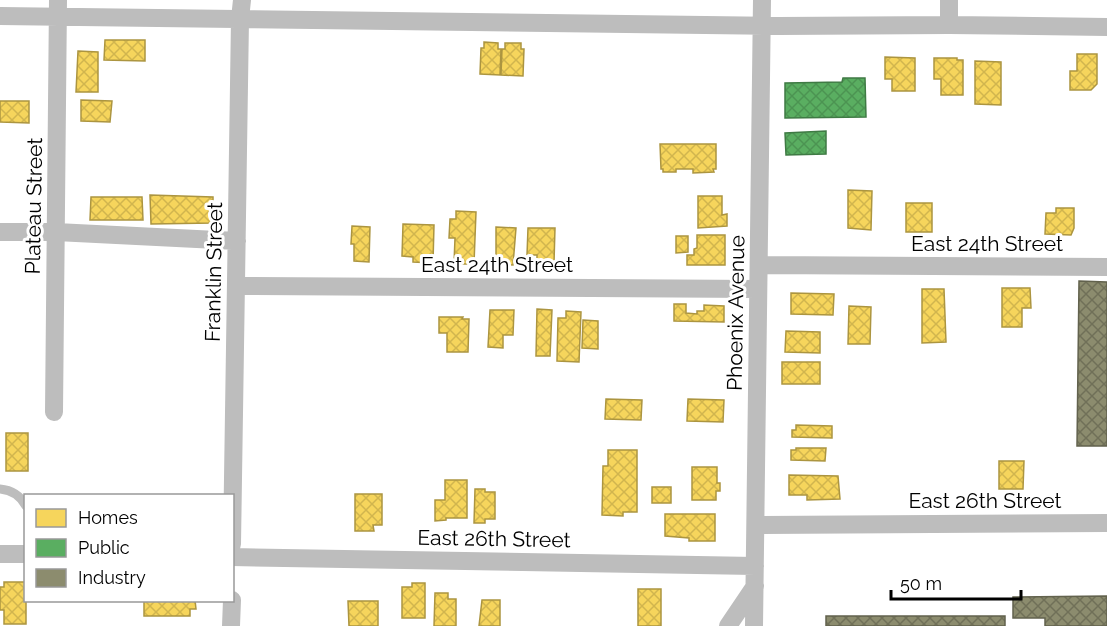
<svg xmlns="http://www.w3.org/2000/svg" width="1107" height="626" font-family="Raleway,sans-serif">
	<defs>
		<pattern id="homes-cross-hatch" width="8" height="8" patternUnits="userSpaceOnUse" patternTransform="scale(1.5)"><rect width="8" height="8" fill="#f6d55c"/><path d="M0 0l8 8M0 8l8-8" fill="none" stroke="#d1b54e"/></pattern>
		<pattern id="public-cross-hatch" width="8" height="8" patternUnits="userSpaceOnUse" patternTransform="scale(1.5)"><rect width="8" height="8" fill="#5aae61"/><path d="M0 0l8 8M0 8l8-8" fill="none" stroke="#4c9452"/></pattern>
		<pattern id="industry-cross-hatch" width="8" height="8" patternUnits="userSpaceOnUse" patternTransform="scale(1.5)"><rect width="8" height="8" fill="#8c8c6e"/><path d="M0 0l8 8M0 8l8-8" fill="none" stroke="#707058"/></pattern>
	</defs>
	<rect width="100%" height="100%" fill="#fff"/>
	<path fill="url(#homes-cross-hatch)" stroke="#ac9540" stroke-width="1.5" d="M105,40H145V61L104,60Z
		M484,42L498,43V49H501L500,75L480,74L481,48H484Z
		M505,43H521V49H524L523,76L501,75L502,49H505Z
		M78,51L98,52V92H76Z
		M1077,54H1097V84L1091,90H1070V71H1077Z
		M885,57L915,58V91H892V79H885Z
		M934,58H957V60H963V95H941V79H934Z
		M975,61L1001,62V105L975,104Z
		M81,100L112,101L110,122L81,121Z
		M0,101H29V123L0,122Z
		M660,144H716V169H713L714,172L693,173V169H676V172H663V169H661Z
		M848,190L872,191L871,230L848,228Z
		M150,195L213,197V223L151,224Z
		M698,196H722V215L727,214V226L698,228Z
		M91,197H142L143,220H90Z
		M906,203H932V232H906Z
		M1056,208H1074V228L1071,235L1045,234L1046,213H1056Z
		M456,211L476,212L474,264H454L455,238H449L450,219H456Z
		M403,224L434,225L433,263L413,262V257L402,256Z
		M352,226L370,227L369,262L354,261V244H351Z
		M496,227L516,228L513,265L496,264Z
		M528,228H555L554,263L537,262V255H527Z
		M697,235H725V265H687V255H694V249L697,248Z
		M676,236H688V252L676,253Z
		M1002,288H1030L1031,308H1022V327H1002Z
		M922,289H944L946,342L922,343Z
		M791,293L834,294L833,315L791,314Z
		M674,304H686V313L697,314V311H704V305L724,306V322L674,321Z
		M849,306L871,307L870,344H848Z
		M537,309L552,310L550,356H536Z
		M490,310H514L513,335H503V348L488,347Z
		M566,311L581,312L579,362L557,361L558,318H566Z
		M439,317H463L462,319H469L468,352H447V333H439Z
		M583,320L598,321V349L582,348Z
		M786,331L820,332V353L785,352Z
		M782,362H820V384H782Z
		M606,399L642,400L641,420L605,419Z
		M688,399L724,400L723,422L687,421Z
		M796,425L832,426V438L792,437V430H796Z
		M6,433H28V471H6Z
		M796,448H826L825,461L791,460V450H796Z
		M608,450H637V512H623V516L602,515L603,466H608Z
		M999,461H1024L1023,489H999Z
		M692,467H717V483H720V491H716V500H692Z
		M789,475L838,476L840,499L807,500V495H789Z
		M445,480H467V518H446V520L435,521V500H445Z
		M652,487H671V503H652Z
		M475,489H485V492H495V519H485V523H474Z
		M355,494H382V525H373L374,531H355Z
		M665,514H715V541H689V538L665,536Z
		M4,582H26V624H4V610H0V587H4Z
		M412,583H425V618H402V587H412Z
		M638,589H661V626H638Z
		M435,593H448V599H456V626H434Z
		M144,600H195L196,609H190V616H144Z
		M482,600H500V626H479Z
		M348,601H378V626H349Z"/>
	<path fill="url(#public-cross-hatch)" stroke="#3f7a44" stroke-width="1.5" d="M843,78H865L866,117L785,118V83L842,82Z
		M826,131V154L786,155L785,133Z"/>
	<path fill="url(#industry-cross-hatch)" stroke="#62624d" stroke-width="1.5" d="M1079,281L1107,282V446H1077Z
		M1107,596V626H1045V618H1013V597Z
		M826,616H1005V626H826Z"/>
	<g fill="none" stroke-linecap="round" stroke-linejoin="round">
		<path stroke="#bdbdbd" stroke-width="9" d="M0,489C12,490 20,495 26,506"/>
		<path stroke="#bdbdbd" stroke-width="18" d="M949,0V25
			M0,16L778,26L949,25L1107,27
			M0,232H56L237,241
			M759,265L1107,267
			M236,286L758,289
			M54,412L58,0
			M756,525L1107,523
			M232,544L240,19L242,0
			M0,554H26
			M232,557L755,566
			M231,626L232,600
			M728,626L755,586
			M754,626L762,0"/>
	</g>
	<g text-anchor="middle" stroke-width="6" stroke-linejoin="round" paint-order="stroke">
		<g font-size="21" fill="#000" stroke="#fff">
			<text transform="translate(34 206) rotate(-89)" y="7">Plateau Street</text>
			<text x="987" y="251">East 24th Street</text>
			<text x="497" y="272">East 24th Street</text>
			<text transform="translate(214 272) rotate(-89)" y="7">Franklin Street</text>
			<text transform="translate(736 313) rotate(-89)" y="7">Phoenix Avenue</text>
			<text x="985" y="508">East 26th Street</text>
			<text transform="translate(494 539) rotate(1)" y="7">East 26th Street</text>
		</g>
	</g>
	<rect x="24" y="494" width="210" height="108" fill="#ffffff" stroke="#999999" stroke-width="1.5"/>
	<rect x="36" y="509" width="30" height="18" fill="#f6d55c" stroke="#999999" stroke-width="1.5"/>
	<text x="78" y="524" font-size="18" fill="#000000">Homes</text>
	<rect x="36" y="539" width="30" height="18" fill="#5aae61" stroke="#999999" stroke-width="1.5"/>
	<text x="78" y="554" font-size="18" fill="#000000">Public</text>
	<rect x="36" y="569" width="30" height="18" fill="#8c8c6e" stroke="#999999" stroke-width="1.5"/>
	<text x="78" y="584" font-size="18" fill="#000000">Industry</text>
	<path d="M891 590v9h130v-9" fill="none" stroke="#000000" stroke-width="3"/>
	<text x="900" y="590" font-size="18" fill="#000000" stroke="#ffffff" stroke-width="4.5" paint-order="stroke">50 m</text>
</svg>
